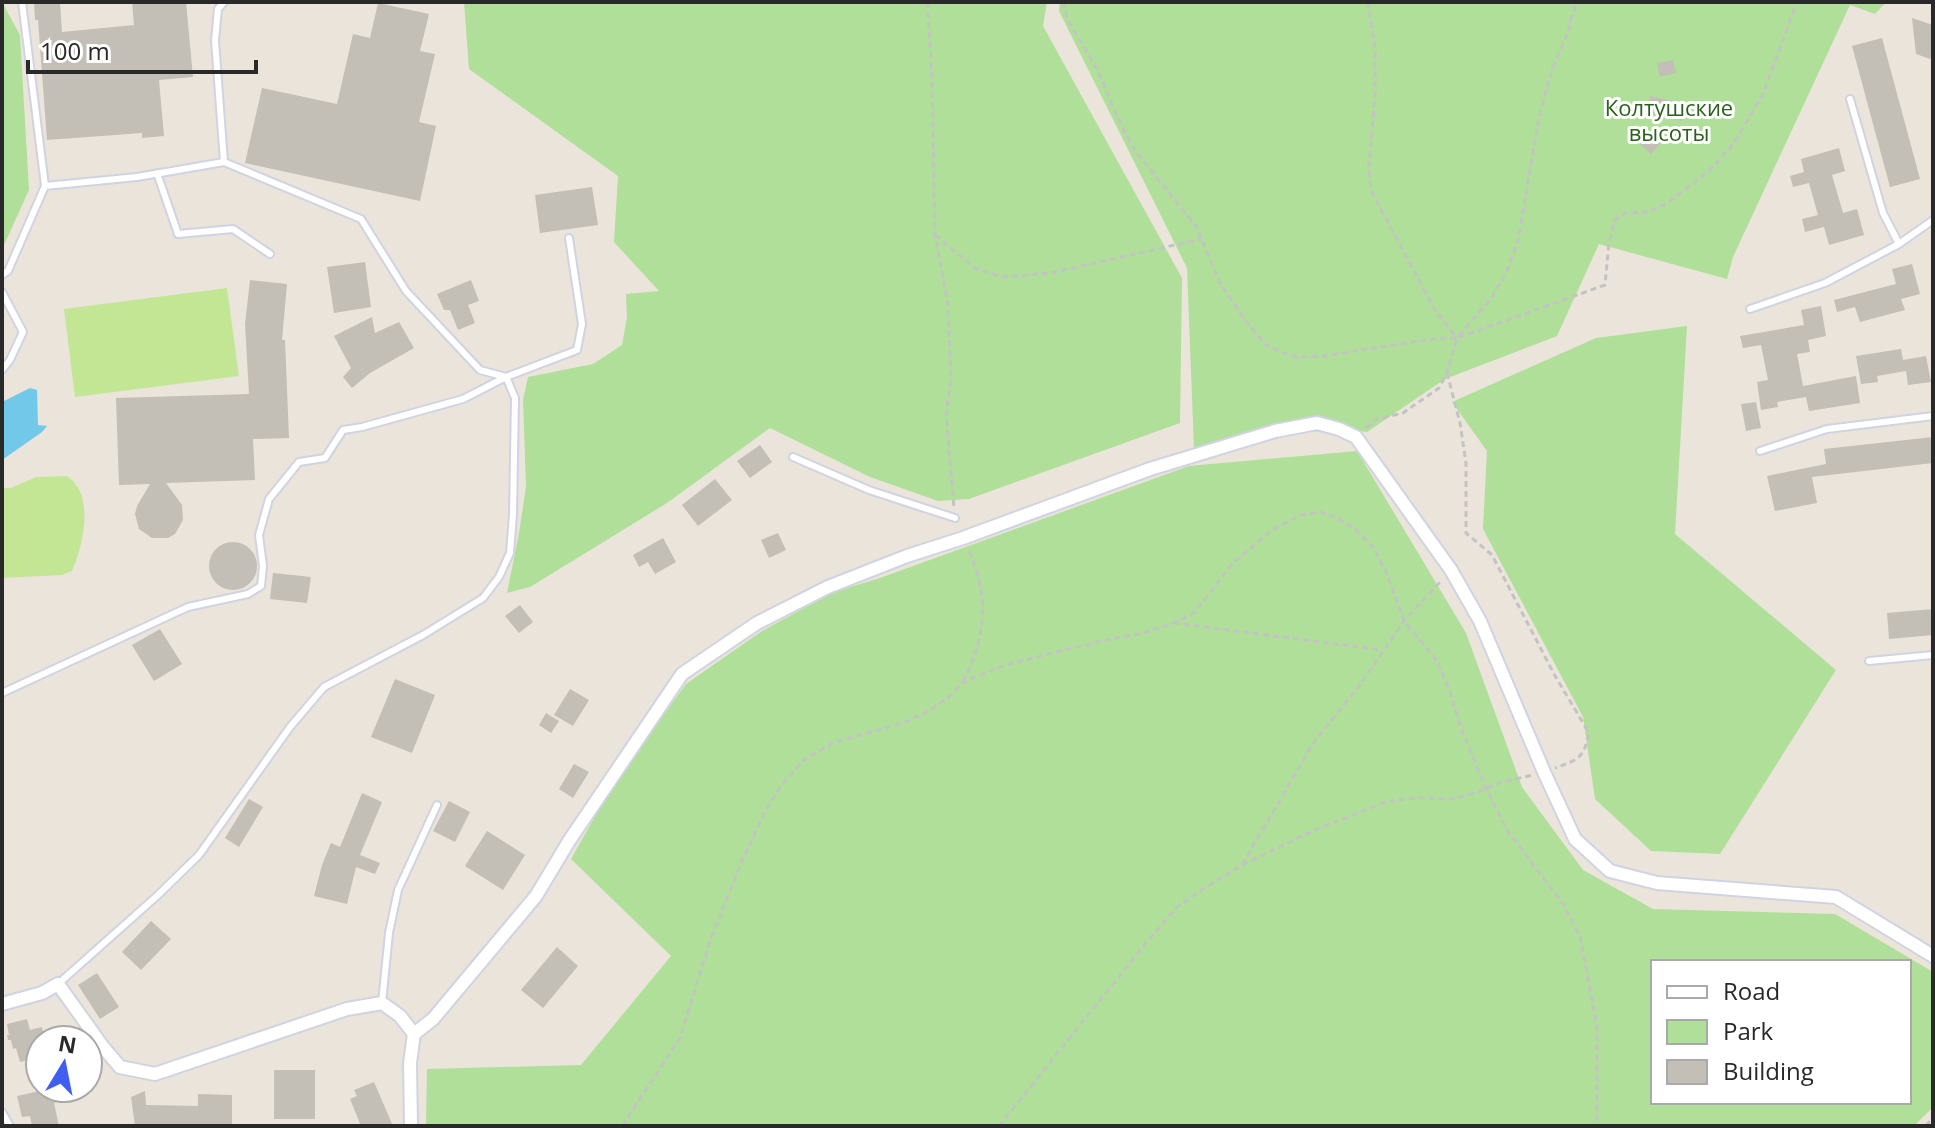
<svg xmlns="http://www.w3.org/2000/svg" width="1935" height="1128" font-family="'Open Sans',sans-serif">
	<rect width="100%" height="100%" fill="#eae4db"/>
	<path fill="#b0df99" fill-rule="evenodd" d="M2,2L20,35L29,190L4,245L2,246Z
		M464,2H1047L1043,26L1182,278L1180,423L969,499L938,501L870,477L770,428L667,503L530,587L507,593L519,533L526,487L523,400L528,377L593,364L622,345L627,317L626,294L659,291L614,242L618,176L469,69Z
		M1060,2H1886L1875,14L1850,5L1733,257L1727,279L1599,244L1557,336L1445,379L1367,432L1309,424L1194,449L1187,268L1059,11Z
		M1687,326L1675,534L1836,670L1720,854L1651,851L1595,799L1583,717L1483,529L1487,451L1452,402L1596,338Z
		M1357,451L1466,633L1522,787L1583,870L1653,909L1835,914L1933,972V1107L1914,1126H426L427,1069L581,1065L671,956L571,859L613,784L686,684L762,631L834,592L880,578L1189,466ZM1653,962H1909V1102H1653Z"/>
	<path fill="#c3e695" d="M227,288L239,376L75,397L64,309Z
		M67,476C70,479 74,481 76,485C92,506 82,549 72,571L62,575L2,578V488H11L36,477Z"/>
	<path fill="#71c8e9" d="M30,388L37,390L38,425L47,426L42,432L2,460V402Z"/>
	<path fill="#c3beb6" d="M34,2H60L62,32L134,25L132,2H186L193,77L159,80L164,136L142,138V133L47,140L38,20H35Z
		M378,3L429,14L420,51L435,54L419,122L436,126L420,201L245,163L262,88L337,104L353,34L370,38Z
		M1912,18L1933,25V60L1916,54Z
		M1882,38L1920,179L1890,187L1852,46Z
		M1673,60L1676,73L1660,77L1657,63Z
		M1650,96L1685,104L1682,121L1646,113Z
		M1650,133L1661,143L1651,154L1640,144Z
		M1839,148L1845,171L1832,175L1843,213L1857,209L1864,235L1829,245L1824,227L1805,232L1802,219L1818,215L1809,183L1793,187L1790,176L1804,172L1801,159Z
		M592,187L598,225L540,233L535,195Z
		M365,262L371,307L334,313L327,267Z
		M1912,264L1920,294L1901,299L1905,310L1860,322L1855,307L1837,312L1834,300L1896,284L1892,269Z
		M250,280L287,284L282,340H285L289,438L253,439L255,480L166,483L182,505L183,520L175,534L168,538H152L139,529L135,514L137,506L150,484L119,485L116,398L249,394L245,324Z
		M471,280L479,301L468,305L475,323L458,330L450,310H444L437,294Z
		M1821,306L1826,336L1808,340L1810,352L1797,354L1803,386L1856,376L1860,403L1809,411L1806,397L1777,402L1778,407L1761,410L1757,382L1768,380L1761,345L1743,348L1740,336L1804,325L1801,310Z
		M372,317L375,333L399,322L414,348L370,373L352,388L343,377L351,368L334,336Z
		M1901,349L1903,360L1926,356L1931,382L1908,385L1906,371L1877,376L1878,382L1861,384L1856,356Z
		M1756,402L1761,428L1746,431L1741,404Z
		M1933,437V463L1812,477L1817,503L1775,511L1767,476L1826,464L1824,449Z
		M760,445L772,462L750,478L737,461Z
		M715,479L732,500L698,526L682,505Z
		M778,533L786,550L769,558L761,540Z
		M663,538L676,562L655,574L648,562L639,567L633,555Z
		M209 566a24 24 0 1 1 48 0a24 24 0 1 1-48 0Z
		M273,573L311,577L307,603L270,599Z
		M520,605L533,622L519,633L505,616Z
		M1933,609V635L1889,639L1887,613Z
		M160,629L182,664L154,681L132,645Z
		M395,679L435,695L412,753L371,737Z
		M570,689L589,700L573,726L554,715Z
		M546,713L559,721L551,733L539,725Z
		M574,764L589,772L573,798L559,789Z
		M362,793L382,802L360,855L380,863L375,874L356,867L347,904L314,896L322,865L331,843L340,847Z
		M249,799L263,807L239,847L225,838Z
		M449,801L470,812L455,842L433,831Z
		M487,831L525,855L503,890L465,866Z
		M151,921L171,939L141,970L122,952Z
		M557,947L578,966L543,1008L521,990Z
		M97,973L119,1007L100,1019L78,985Z
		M27,1019L30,1030L42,1027L45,1040H40V1057L20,1062L16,1048L13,1049L11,1040H8L7,1035H9L7,1024Z
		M274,1070H315V1119H274Z
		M374,1082L393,1126H361L350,1099L357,1096L354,1090Z
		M54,1088L57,1102L54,1103L59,1126H32L30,1116L22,1117L17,1096Z
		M145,1091L146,1105L198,1106V1094L232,1095V1126H135L131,1097Z"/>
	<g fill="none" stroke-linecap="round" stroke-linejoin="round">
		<defs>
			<path id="lane" d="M22,2L45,186L137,177L224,162L361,219L406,291L480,370L506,377L515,398L513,515L510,553L499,577L483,598L423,635L324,687L290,727L199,855L158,895L58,984
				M1850,99L1883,213L1899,244
				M224,162L215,40L218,9L224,2
				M157,173L178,234L233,229L270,254
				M2,275L8,271L45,186
				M2,292L23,332L10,360L2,370
				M1750,309L1825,283L1899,244L1933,220
				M1760,451L1827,429L1933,416
				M793,457L869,490L955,518
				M1869,661L1933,655
				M2,693L188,607L248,594L261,586L263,566L259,535L269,499L299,462L325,458L343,430L362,427L463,399L506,377L577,350L582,324L569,238
				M382,1003L389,933L398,890L437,805
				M2,1112L10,1126"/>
			<path id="street" d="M2,1004L42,993L58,984L103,1047L120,1067L155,1074L347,1009L382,1003L400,1016L414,1034L410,1063L411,1126
				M414,1034L433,1019L536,896L569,841L682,674L757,623L828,587L907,556L963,538L1150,469L1275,431L1317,423L1339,429L1356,437L1451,570L1480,621L1544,772L1575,839L1610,871L1657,883L1836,897L1933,956"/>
		</defs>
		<use href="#lane" stroke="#d0d3e1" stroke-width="10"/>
		<use href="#street" stroke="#d0d3e1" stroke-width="16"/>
		<path stroke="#c3c3c3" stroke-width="3" stroke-dasharray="6 4" stroke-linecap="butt" d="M927,2L932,76L935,235L948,305L951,378L946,416L954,508
			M1062,2L1069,22L1097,69L1121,125L1136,152L1196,226L1219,281L1245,320L1266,345L1281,352L1297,357L1323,356L1432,339L1457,338L1491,299L1507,271L1518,241L1539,117L1552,69L1567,35L1576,2
			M1368,2L1375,49V96L1369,166L1371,190L1433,307L1457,338
			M935,235L975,268L1003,277L1051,273L1201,239
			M1447,373L1460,423L1466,463V533L1492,555L1554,674L1589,733C1584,758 1578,760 1555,768
			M1366,428L1377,419L1403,413L1439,388L1447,373L1457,338L1605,285L1609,242L1615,220L1625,213L1648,212L1666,204L1709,171L1734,143L1763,94L1797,2
			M1174,623L1381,650
			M963,682C986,637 990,596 968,549
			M1242,865L1314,742L1360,685L1404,621L1441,581
			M623,1126L626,1120L680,1038L711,938L742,861L765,811L780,787L805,759L835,742L903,723L929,711L949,697L963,682L1005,665L1101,641L1143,633L1174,623L1194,613L1233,563L1272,530L1301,515L1321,512L1337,518L1355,529L1374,548L1388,576L1404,621L1435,658L1448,686L1461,728L1486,789L1507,830L1563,904L1580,937L1597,1026V1126
			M999,1126L1146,943L1177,907L1203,889L1242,865L1313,831L1388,801L1418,798L1452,799L1478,792L1502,782L1533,775
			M1926,1126L1933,1117"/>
		<use href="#lane" stroke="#fff" stroke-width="6"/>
		<use href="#street" stroke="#fff" stroke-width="12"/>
	</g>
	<g text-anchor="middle" stroke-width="6" stroke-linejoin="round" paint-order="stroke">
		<g font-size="22" fill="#2a621c" stroke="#fff">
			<text x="1669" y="116">Колтушские<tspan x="1669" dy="25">высоты</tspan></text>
		</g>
	</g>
	<rect width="1935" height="1128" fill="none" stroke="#292929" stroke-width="8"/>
	<rect x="1651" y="960" width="260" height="144" fill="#ffffff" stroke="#a9a9a9" stroke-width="2"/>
	<rect x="1667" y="986" width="40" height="12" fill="#ffffff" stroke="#a9a9a9" stroke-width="2"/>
	<text x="1723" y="1000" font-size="24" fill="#292929">Road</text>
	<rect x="1667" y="1020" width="40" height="24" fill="#b0df99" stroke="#a9a9a9" stroke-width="2"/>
	<text x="1723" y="1040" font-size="24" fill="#292929">Park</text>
	<rect x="1667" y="1060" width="40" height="24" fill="#c3beb6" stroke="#a9a9a9" stroke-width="2"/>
	<text x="1723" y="1080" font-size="24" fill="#292929">Building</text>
	<g transform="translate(64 1064) rotate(10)"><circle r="38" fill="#ffffff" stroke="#a9a9a9" stroke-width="2"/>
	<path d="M0-6L14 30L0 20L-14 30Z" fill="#405ff2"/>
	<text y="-12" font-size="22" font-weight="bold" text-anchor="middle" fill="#292929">N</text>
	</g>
	<path d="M28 60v12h228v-12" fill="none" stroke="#292929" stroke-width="4"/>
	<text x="40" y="60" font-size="24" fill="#292929" stroke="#ffffff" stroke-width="6" paint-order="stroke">100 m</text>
</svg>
